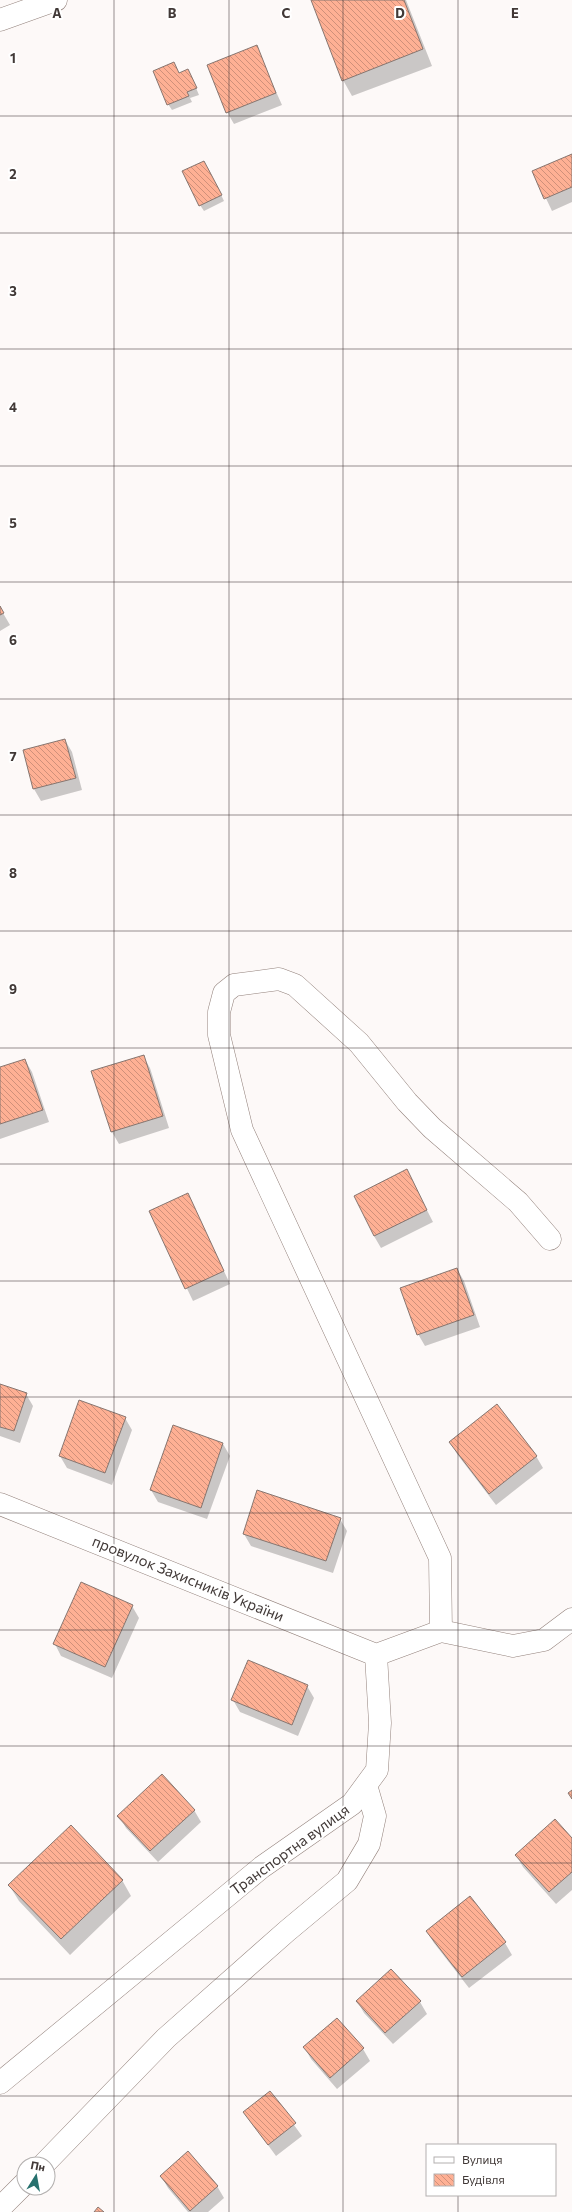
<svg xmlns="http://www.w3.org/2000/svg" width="572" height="2212" font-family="Commissioner,sans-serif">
	<defs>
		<pattern id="building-back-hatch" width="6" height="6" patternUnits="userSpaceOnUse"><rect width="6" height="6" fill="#feb094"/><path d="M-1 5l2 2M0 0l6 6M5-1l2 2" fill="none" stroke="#cf907a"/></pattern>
	</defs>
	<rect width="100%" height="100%" fill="#fdf9f8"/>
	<path fill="#0003" d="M312,0H406L432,66L352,96L343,80Z
		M256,47L282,105L234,124L227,112Z
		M179,74L191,76L199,95L190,98L192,102L172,110L168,104Z
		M572,155V202L552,211L533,171Z
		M208,168L224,201L204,211L200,205Z
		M0,608L10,625L0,631Z
		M65,740L72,752L82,790L41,801L34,789Z
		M143,1056L150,1068L169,1128L119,1144L112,1132L93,1071Z
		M25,1060L32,1072L49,1122L0,1139V1068Z
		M407,1171L433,1222L381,1248L374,1236Z
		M188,1194L230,1284L193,1301L150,1212Z
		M457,1269L464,1281L480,1327L425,1346L418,1334Z
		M0,1385L26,1394L33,1406L20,1443L0,1436Z
		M125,1418L132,1430L112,1485L67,1468L60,1456Z
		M173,1427L223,1444L230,1456L207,1519L158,1502L151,1490Z
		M450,1442L536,1456L543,1468L496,1505L457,1454Z
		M340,1519L347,1531L333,1573L251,1546L244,1534Z
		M132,1606L139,1618L112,1678L61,1656L55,1644Z
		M307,1686L314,1698L298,1736L240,1712L233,1700Z
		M194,1810L201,1822L158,1862L126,1828L119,1816Z
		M572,1839V1890L556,1904L523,1867L516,1855Z
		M122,1880L131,1896L70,1955L19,1901L9,1885Z
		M427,1932L505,1943L512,1955L469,1988L434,1943Z
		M357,2001L420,2002L427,2014L393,2044L364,2013Z
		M337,2019L363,2049L370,2061L337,2089L311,2059L304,2047Z
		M270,2092L302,2136L276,2156L244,2112Z
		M161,2176L217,2186L224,2198L208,2212H188L168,2188Z"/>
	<path fill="url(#building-back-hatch)" stroke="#877670" d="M311,0H404L423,49L342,81Z
		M257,45L276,93L226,113L207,65Z
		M174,62L179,73L188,69L197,88L187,92L189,96L167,105L153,71Z
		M572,154V187L544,199L532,171Z
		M204,161L222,195L199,206L182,171Z
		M0,606L4,613L0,615Z
		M65,739L76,778L33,789L23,750Z
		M144,1055L163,1116L111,1132L91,1071Z
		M25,1059L43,1110L0,1124V1067Z
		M407,1169L427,1210L374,1236L354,1196Z
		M188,1193L224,1271L185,1289L149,1211Z
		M457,1268L474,1315L417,1335L400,1288Z
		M0,1384L27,1393L14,1431L0,1427Z
		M79,1400L126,1417L105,1473L59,1456Z
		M497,1404L537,1456L489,1494L449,1442Z
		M173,1425L223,1443L201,1508L150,1490Z
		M257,1490L341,1518L326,1561L243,1534Z
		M81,1582L133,1605L105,1667L53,1644Z
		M248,1660L308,1685L292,1725L231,1700Z
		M162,1774L195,1810L150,1851L117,1816Z
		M572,1790V1799L568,1793Z
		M555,1819L572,1838V1872L549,1892L515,1855Z
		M71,1825L123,1880L61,1939L8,1885Z
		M470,1896L506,1942L462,1977L426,1931Z
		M391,1969L421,2001L385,2033L356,2001Z
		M337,2018L364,2048L330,2078L303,2047Z
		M270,2091L296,2123L268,2145L243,2112Z
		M188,2151L218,2186L190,2211L160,2176Z
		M98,2207L104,2212H94Z"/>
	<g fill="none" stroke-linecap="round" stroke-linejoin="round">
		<defs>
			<path id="street" d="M0,20L56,0
				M0,1504L376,1655
				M441,1631L440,1558L242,1130L219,1035V1012L224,993L234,985L279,979L295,985L359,1043L407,1102L432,1128L518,1202L550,1239
				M376,1655L441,1631L513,1646L544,1640L572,1619
				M0,2083L262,1867L352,1804L377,1770L380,1723L376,1655
				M44,2164L166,2038L287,1931L347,1881L369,1844L375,1816L366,1785
				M0,2208L24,2184"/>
		</defs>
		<use href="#street" stroke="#93827c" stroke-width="23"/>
		<use href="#street" stroke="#fff" stroke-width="22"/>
	</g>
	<path fill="none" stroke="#413937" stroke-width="1" stroke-opacity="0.55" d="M114,0V2212M229,0V2212M343,0V2212M458,0V2145M0,116H572M0,233H572M0,349H572M0,466H572M0,582H572M0,699H572M0,815H572M0,931H572M0,1048H572M0,1164H572M0,1281H572M0,1397H572M0,1513H572M0,1630H572M0,1746H572M0,1863H572M0,1979H572M0,2096H572M458,2195V2212"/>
	<g text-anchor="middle" stroke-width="4" stroke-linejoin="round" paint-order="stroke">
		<g font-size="15" fill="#413937" stroke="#fff">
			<text transform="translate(188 1579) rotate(22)" y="5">провулок Захисників України</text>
			<text transform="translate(290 1850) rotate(-36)" y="5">Транспортна вулиця</text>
		</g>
	</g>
	<g font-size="13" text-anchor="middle" font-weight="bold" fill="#413937" stroke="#fff" stroke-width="4" stroke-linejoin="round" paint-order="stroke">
		<text x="57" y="18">A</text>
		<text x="172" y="18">B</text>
		<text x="286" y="18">C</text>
		<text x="400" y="18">D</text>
		<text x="515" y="18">E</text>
		<text x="13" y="63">1</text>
		<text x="13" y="179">2</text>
		<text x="13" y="296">3</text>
		<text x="13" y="412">4</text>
		<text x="13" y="528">5</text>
		<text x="13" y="645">6</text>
		<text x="13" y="761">7</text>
		<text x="13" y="878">8</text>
		<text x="13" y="994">9</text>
	</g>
	<rect x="426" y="2144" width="130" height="52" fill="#ffffff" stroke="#b3b0af"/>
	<rect x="434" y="2157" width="20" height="6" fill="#ffffff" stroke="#b3b0af"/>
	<text x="462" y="2164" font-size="12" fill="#413937">Вулиця</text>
	<rect x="434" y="2174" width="20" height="12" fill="url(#building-back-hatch)" stroke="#b3b0af"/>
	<text x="462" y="2184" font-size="12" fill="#413937">Будівля</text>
	<g transform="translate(36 2176) rotate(11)"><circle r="19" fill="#ffffff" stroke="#b3b0af"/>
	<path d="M0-3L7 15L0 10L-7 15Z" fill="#27716e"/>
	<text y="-6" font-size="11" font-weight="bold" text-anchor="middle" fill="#413937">Пн</text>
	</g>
</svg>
